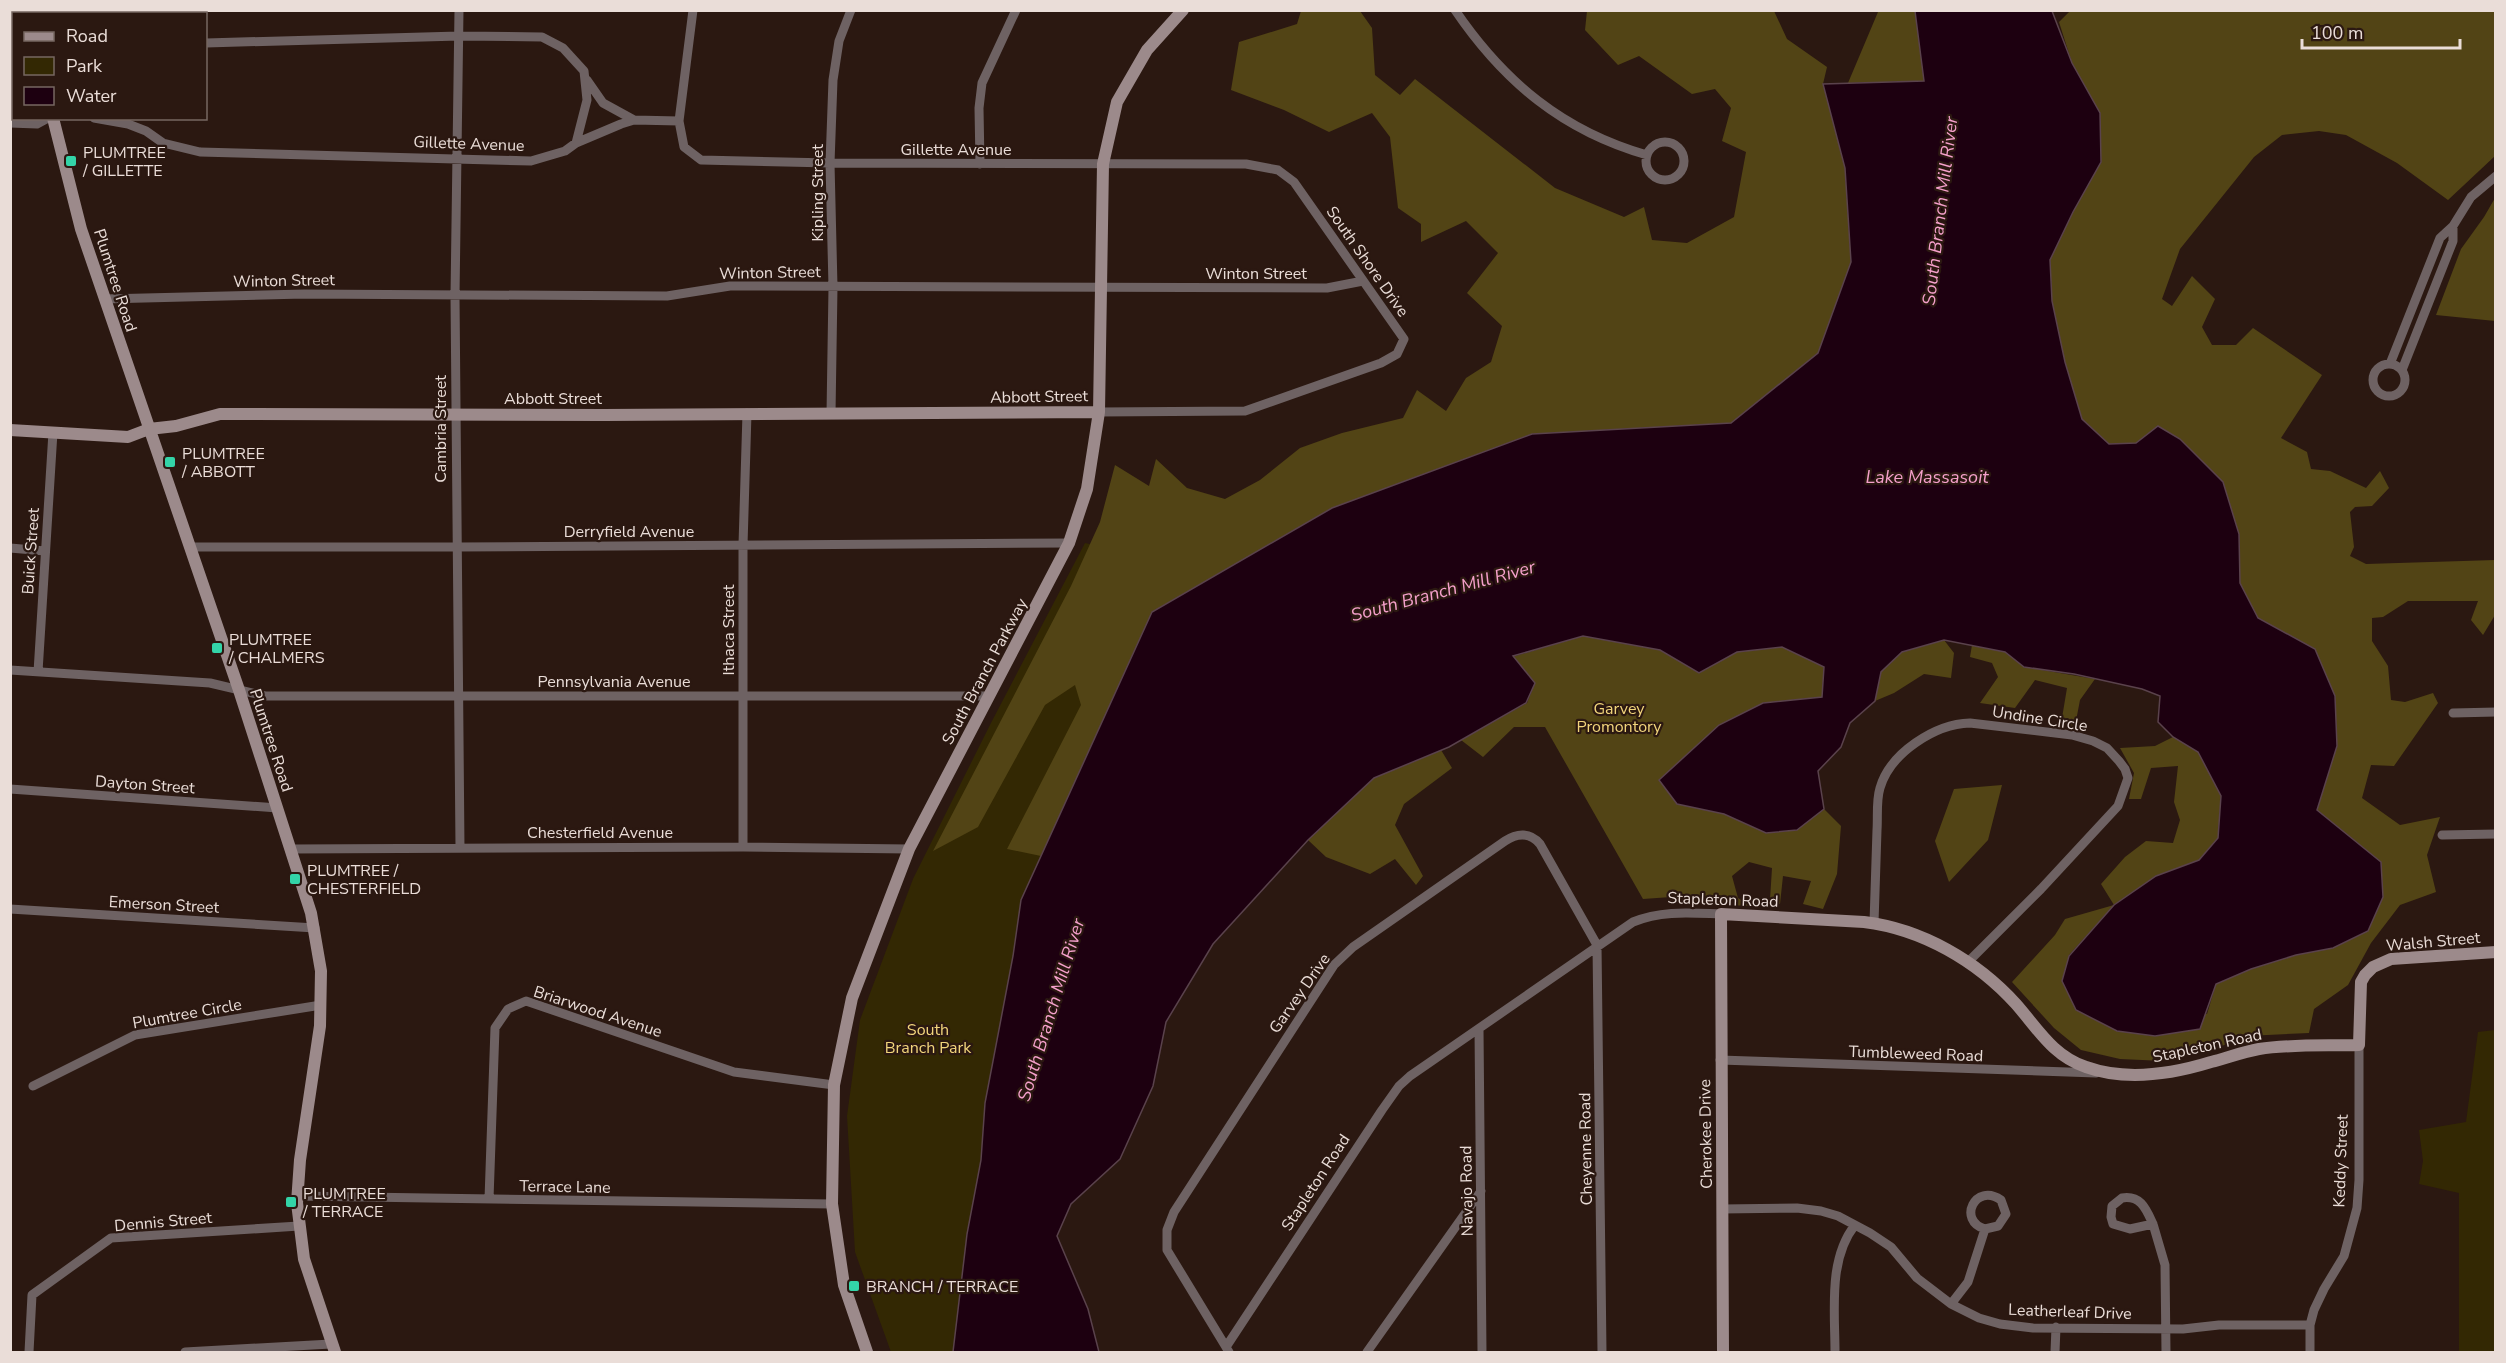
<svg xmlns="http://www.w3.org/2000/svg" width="2506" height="1363" font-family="'Nunito Sans',sans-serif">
	<rect width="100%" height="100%" fill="#2b1811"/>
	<path fill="#332803" d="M1085,543L1138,555L1152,612L1021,900L1013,956L985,1103L981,1160L967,1234L953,1352H891L855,1252L847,1116L860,1020L913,879L992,721Z
		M2495,1030V1352H2459V1193L2419,1184L2423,1161L2419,1130L2466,1122L2478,1032Z"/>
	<path fill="#524415" d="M2071,10L2495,11V156L2448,200L2397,163L2346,135L2319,131L2282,135L2254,157L2180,249L2162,299L2172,306L2192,276L2215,299L2202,327L2212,345H2236L2253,328L2322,375L2281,438L2307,452L2311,469L2330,471L2366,488L2380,471L2389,488L2372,506L2355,507L2350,512L2354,547L2350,556L2366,564L2495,560V615L2483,635L2471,620L2478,601H2408L2383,617L2372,618V641L2388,666L2391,700L2405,702L2433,693L2438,703L2394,766L2371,765L2362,798L2400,825L2440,817L2427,855L2436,892L2400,905L2371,943L2348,985L2314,1009L2309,1033L2246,1036L2212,1050L2164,1061L2120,1059L2081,1050L2054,1028L2012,982L2055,935L2065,919L2114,905L2101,884L2125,857L2146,841L2173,843L2180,820L2174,802L2178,766L2151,768L2141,799H2129L2134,773L2120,748L2155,746L2173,737L2198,752L2221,796L2218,838L2199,860L2156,876L2114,905L2069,955L2062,981L2207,1014L2216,984L2251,969L2296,955L2333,948L2367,931L2383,897L2317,810L2337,746L2315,649L2258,618L2240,583L2239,534L2136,443L2109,444L2082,419L2065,362L2052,301L2050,260L2073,212L2100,114L2072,63L2059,22Z
		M1301,11H1360L1372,28L1375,75L1400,95L1415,79L1555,188L1624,217L1644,207L1652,240L1687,243L1734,217L1746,152L1722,141L1731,108L1715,89L1692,94L1639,56L1618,65L1585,30L1587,11H1774L1787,39L1827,67L1823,84L1845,168L1851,262L1818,353L1731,423L1532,434L1332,508L1152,612L1041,856L1007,849L1081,705L1075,685L1045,705L978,827L933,851L1071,586L1100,522L1115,465L1149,486L1156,459L1187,488L1225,499L1260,480L1300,448L1342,433L1403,418L1417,390L1446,411L1466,378L1491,362L1502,326L1467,293L1498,253L1466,221L1421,242V224L1398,208L1390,137L1372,113L1329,132L1284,110L1231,90L1239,42L1297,24Z
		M1876,11H1915L1925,81L1848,83L1878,12Z
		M2495,198V321L2436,315L2461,249L2484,217Z
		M1583,636L1660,650L1699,672L1737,652L1782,647L1824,667L1822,697L1763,703L1678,804L1724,814L1766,833L1797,830L1824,809L1841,826L1837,874L1823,909L1803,904L1811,881L1783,876L1780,904L1770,900L1772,868L1749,862L1732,876L1738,898L1751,906L1703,904L1671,897L1643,899L1545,727H1514L1483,757L1461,740L1527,703L1535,683L1512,657Z
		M1944,640L1954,653L1951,678L1924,674L1894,693L1875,701L1881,672L1902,652Z
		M1972,645L2005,652L2024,667L2095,679L2080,700L2075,726L2061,724L2067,688L2035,680L2015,708L1980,703L1998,677L1992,663L1970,657Z
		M1441,750L1452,768L1404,804L1395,825L1423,876L1416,885L1395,859L1370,874L1326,857L1308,840L1374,778Z
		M2002,785L1988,840L1949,882L1935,841L1954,789Z"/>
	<path fill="#1d0010" stroke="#5a424c" stroke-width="1.5" d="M1915,11H2052L2072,63L2100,113L2101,162L2073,212L2050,260L2052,301L2065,362L2082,419L2109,444L2136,443L2158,426L2180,439L2223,482L2239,534L2240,583L2258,618L2315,649L2335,696L2337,746L2317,810L2381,862L2383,897L2368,931L2333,948L2296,955L2251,969L2216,984L2200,1029L2155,1036L2117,1031L2076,1010L2062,981L2069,956L2114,905L2156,876L2199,860L2218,838L2221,796L2198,752L2173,737L2158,722L2160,696L2142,689L2074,674L2024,667L2005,652L1944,640L1902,652L1881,672L1875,701L1850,723L1841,747L1818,771L1824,809L1797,830L1766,833L1724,814L1677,804L1659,780L1719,725L1763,703L1822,697L1824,667L1782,647L1737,652L1699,673L1660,650L1583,636L1513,656L1535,683L1526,703L1449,747L1374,778L1308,840L1213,944L1166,1022L1153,1086L1120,1159L1071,1204L1057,1236L1088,1309L1099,1352H953L967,1234L981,1160L985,1103L1013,956L1021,900L1152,612L1332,508L1532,434L1731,423L1818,353L1851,262L1845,168L1823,84L1924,81Z"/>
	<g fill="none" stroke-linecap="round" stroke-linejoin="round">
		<path stroke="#6e6263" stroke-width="9" d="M459,10L455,296L460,848
			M1455,10C1504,82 1563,131 1647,155
			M206,43L459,36L542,37L563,48L584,71L587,100L576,143
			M587,80L603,103L634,120
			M10,105H14
			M94,118L128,124L146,131L163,143L200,152L531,161L565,151L576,143L621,124L634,120L679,121L684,147L701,160L830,163L1246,164L1278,170L1294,182L1404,339L1397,354L1381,363L1245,411L1099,412
			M679,121L693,10
			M10,123L37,124L48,118
			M1646 161a19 19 0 1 1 38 0a19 19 0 1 1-38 0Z
			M980,164L979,108L982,83L1016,10
			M104,299L304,294L667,296L730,286L1327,288L1363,281
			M2373 380a16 16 0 1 1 32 0a16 16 0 1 1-32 0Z
			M2390,364L2440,238L2453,226L2471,197L2496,176
			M2402,370L2453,241V226
			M831,414L833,287L830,163L833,80L839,41L851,10
			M190,547H456L1069,543
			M10,548L45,551
			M10,670L210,683L265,696H990
			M38,672L53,432
			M2453,713L2496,712
			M10,789L278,808
			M2442,835L2496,834
			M743,847V545L747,413
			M292,849L743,847L909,849
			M10,909L315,928
			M1874,923C1875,892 1876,861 1877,830C1878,816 1876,801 1880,788C1890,753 1935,724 1970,723L2072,735L2093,741L2107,748L2119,761L2125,769L2128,778L2118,806L2041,889L1967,963
			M1479,1029L1482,1352
			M1720,1060L2096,1073
			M33,1086L135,1035L321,1005
			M297,1196L832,1204
			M489,1199L495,1028L508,1009L526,1001L734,1072L834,1085
			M1722,1209L1797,1208L1821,1211L1838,1216L1870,1233L1891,1247L1917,1278L1951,1304L1979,1318L2000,1324L2033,1328L2183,1329L2219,1325H2310
			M2153,1224C2146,1209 2141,1195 2122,1198L2112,1206L2111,1217L2113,1224L2130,1229L2153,1224L2165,1265L2166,1352
			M1951,1304L1968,1282L1985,1229C1957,1221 1975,1182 2001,1200L2006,1214L1998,1226L1985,1229
			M1226,1347L1382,1110L1399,1086L1410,1076L1633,922C1662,910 1691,913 1721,914
			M29,1352L32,1295L111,1238L299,1226
			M185,1352L331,1344
			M1229,1352L1167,1250V1230L1174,1212L1334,965L1353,947L1505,841C1517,833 1530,832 1540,844L1597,945L1602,1352
			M1367,1352L1481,1191
			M1835,1352C1835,1311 1828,1259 1855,1225
			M2055,1352L2056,1327
			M2310,1352V1325L2314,1310L2324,1289L2344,1256L2357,1208L2359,1180V1045"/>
		<path stroke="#9c8a8b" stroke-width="12" d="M27,10L28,14
			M53,118L81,229L239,690L311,913L321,971L320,1026L300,1160L297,1203L304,1259L335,1352
			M10,430L128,437L149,429L176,426L220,414L604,415L1099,412
			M867,1352L844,1285L832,1204L834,1085L852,998L909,849L1069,543L1087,489L1099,412L1103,164L1117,102L1147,50L1183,10
			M1723,1352L1721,914L1864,922C1922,929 1977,961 2016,1004C2038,1029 2053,1056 2086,1067C2125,1081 2172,1074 2211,1062C2227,1058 2242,1052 2259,1049C2291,1044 2326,1046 2359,1045L2361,982L2365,975L2373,967L2391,959L2496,952"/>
	</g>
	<g fill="#33d4a8" stroke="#2b1811" stroke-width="2">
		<rect x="65" y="155" width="12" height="12" rx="3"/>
		<rect x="164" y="456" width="12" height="12" rx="3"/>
		<rect x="211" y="642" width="12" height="12" rx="3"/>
		<rect x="289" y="873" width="12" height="12" rx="3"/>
		<rect x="285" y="1196" width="12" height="12" rx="3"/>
		<rect x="848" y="1280" width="12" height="12" rx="3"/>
	</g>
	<g text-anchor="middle" stroke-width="4.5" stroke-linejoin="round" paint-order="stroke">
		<g font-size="16" fill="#eaddd8" stroke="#2b1811">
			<text transform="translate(469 143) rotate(2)" y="6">Gillette Avenue</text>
			<text x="956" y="155">Gillette Avenue</text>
			<text transform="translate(817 193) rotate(-90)" y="6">Kipling Street</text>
			<text transform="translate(1368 261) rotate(55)" y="6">South Shore Drive</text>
			<text transform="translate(770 272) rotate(-1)" y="6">Winton Street</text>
			<text x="1256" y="279">Winton Street</text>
			<text transform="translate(116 280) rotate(72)" y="6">Plumtree Road</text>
			<text transform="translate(284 280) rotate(-1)" y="6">Winton Street</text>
			<text transform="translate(1039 396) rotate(-1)" y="6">Abbott Street</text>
			<text x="553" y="404">Abbott Street</text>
			<text transform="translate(440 429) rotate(-90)" y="6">Cambria Street</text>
			<text x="629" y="537">Derryfield Avenue</text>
			<text transform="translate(30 551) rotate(-86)" y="6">Buick Street</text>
			<text transform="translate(728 630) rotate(-90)" y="6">Ithaca Street</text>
			<text transform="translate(984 671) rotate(-62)" y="6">South Branch Parkway</text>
			<text x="614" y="687">Pennsylvania Avenue</text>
			<text transform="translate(2040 718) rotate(9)" y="6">Undine Circle</text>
			<text transform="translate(272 740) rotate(72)" y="6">Plumtree Road</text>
			<text transform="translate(145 784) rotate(4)" y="6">Dayton Street</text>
			<text x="600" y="838">Chesterfield Avenue</text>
			<text transform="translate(1723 899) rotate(2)" y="6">Stapleton Road</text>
			<text transform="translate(164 904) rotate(3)" y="6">Emerson Street</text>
			<text transform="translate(2433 941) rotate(-5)" y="6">Walsh Street</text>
			<text transform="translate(1299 993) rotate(-55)" y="6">Garvey Drive</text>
			<text transform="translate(598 1011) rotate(18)" y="6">Briarwood Avenue</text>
			<text transform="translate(187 1013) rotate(-10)" y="6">Plumtree Circle</text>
			<text transform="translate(2207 1045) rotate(-12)" y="6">Stapleton Road</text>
			<text transform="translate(1916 1053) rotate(2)" y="6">Tumbleweed Road</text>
			<text transform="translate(1705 1134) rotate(-91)" y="6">Cherokee Drive</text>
			<text transform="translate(1585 1149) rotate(-91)" y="6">Cheyenne Road</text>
			<text transform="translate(2340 1161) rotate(-88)" y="6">Keddy Street</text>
			<text transform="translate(1315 1182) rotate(-57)" y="6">Stapleton Road</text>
			<text transform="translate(565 1186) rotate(1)" y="6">Terrace Lane</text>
			<text transform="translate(1466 1191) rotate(-91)" y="6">Navajo Road</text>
			<text transform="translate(163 1221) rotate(-5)" y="6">Dennis Street</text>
			<text transform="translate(2070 1311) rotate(2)" y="6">Leatherleaf Drive</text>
		</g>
		<g font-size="16" fill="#eaddd8" stroke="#2b1811" text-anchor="start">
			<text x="83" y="158">PLUMTREE<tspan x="83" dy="18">/ GILLETTE</tspan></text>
			<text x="182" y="459">PLUMTREE<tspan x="182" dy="18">/ ABBOTT</tspan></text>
			<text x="229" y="645">PLUMTREE<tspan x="229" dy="18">/ CHALMERS</tspan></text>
			<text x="307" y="876">PLUMTREE /<tspan x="307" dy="18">CHESTERFIELD</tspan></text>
			<text x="303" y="1199">PLUMTREE<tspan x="303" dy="18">/ TERRACE</tspan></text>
			<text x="866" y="1292">BRANCH / TERRACE</text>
		</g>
		<g font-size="16" fill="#f2d57c" stroke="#2b1811">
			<text x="1619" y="714">Garvey<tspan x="1619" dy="18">Promontory</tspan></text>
			<text x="928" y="1035">South<tspan x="928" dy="18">Branch Park</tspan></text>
		</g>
		<g font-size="18" font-style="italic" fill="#f5a0cb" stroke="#2b1811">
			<text transform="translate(1940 211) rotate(-83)" y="6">South Branch Mill River</text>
			<text x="1927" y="483">Lake Massasoit</text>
			<text transform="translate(1443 591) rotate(-15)" y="6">South Branch Mill River</text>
			<text transform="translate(1051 1010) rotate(-73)" y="6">South Branch Mill River</text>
		</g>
	</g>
	<rect width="2506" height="1363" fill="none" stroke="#eaddd8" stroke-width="24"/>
	<rect x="12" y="12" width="195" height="108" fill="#2b1811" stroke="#776761" stroke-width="1.5"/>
	<rect x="24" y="32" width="30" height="9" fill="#9c8a8b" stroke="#776761" stroke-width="1.5"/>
	<text x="66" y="42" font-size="18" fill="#eaddd8">Road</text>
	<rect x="24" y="57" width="30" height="18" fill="#332803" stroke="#776761" stroke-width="1.5"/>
	<text x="66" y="72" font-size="18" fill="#eaddd8">Park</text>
	<rect x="24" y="87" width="30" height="18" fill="#1d0010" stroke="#776761" stroke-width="1.5"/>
	<text x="66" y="102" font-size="18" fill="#eaddd8">Water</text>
	<path d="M2302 39v9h158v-9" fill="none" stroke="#eaddd8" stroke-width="3"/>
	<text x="2311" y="39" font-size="18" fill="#eaddd8" stroke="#2b1811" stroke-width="4.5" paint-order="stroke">100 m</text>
</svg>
